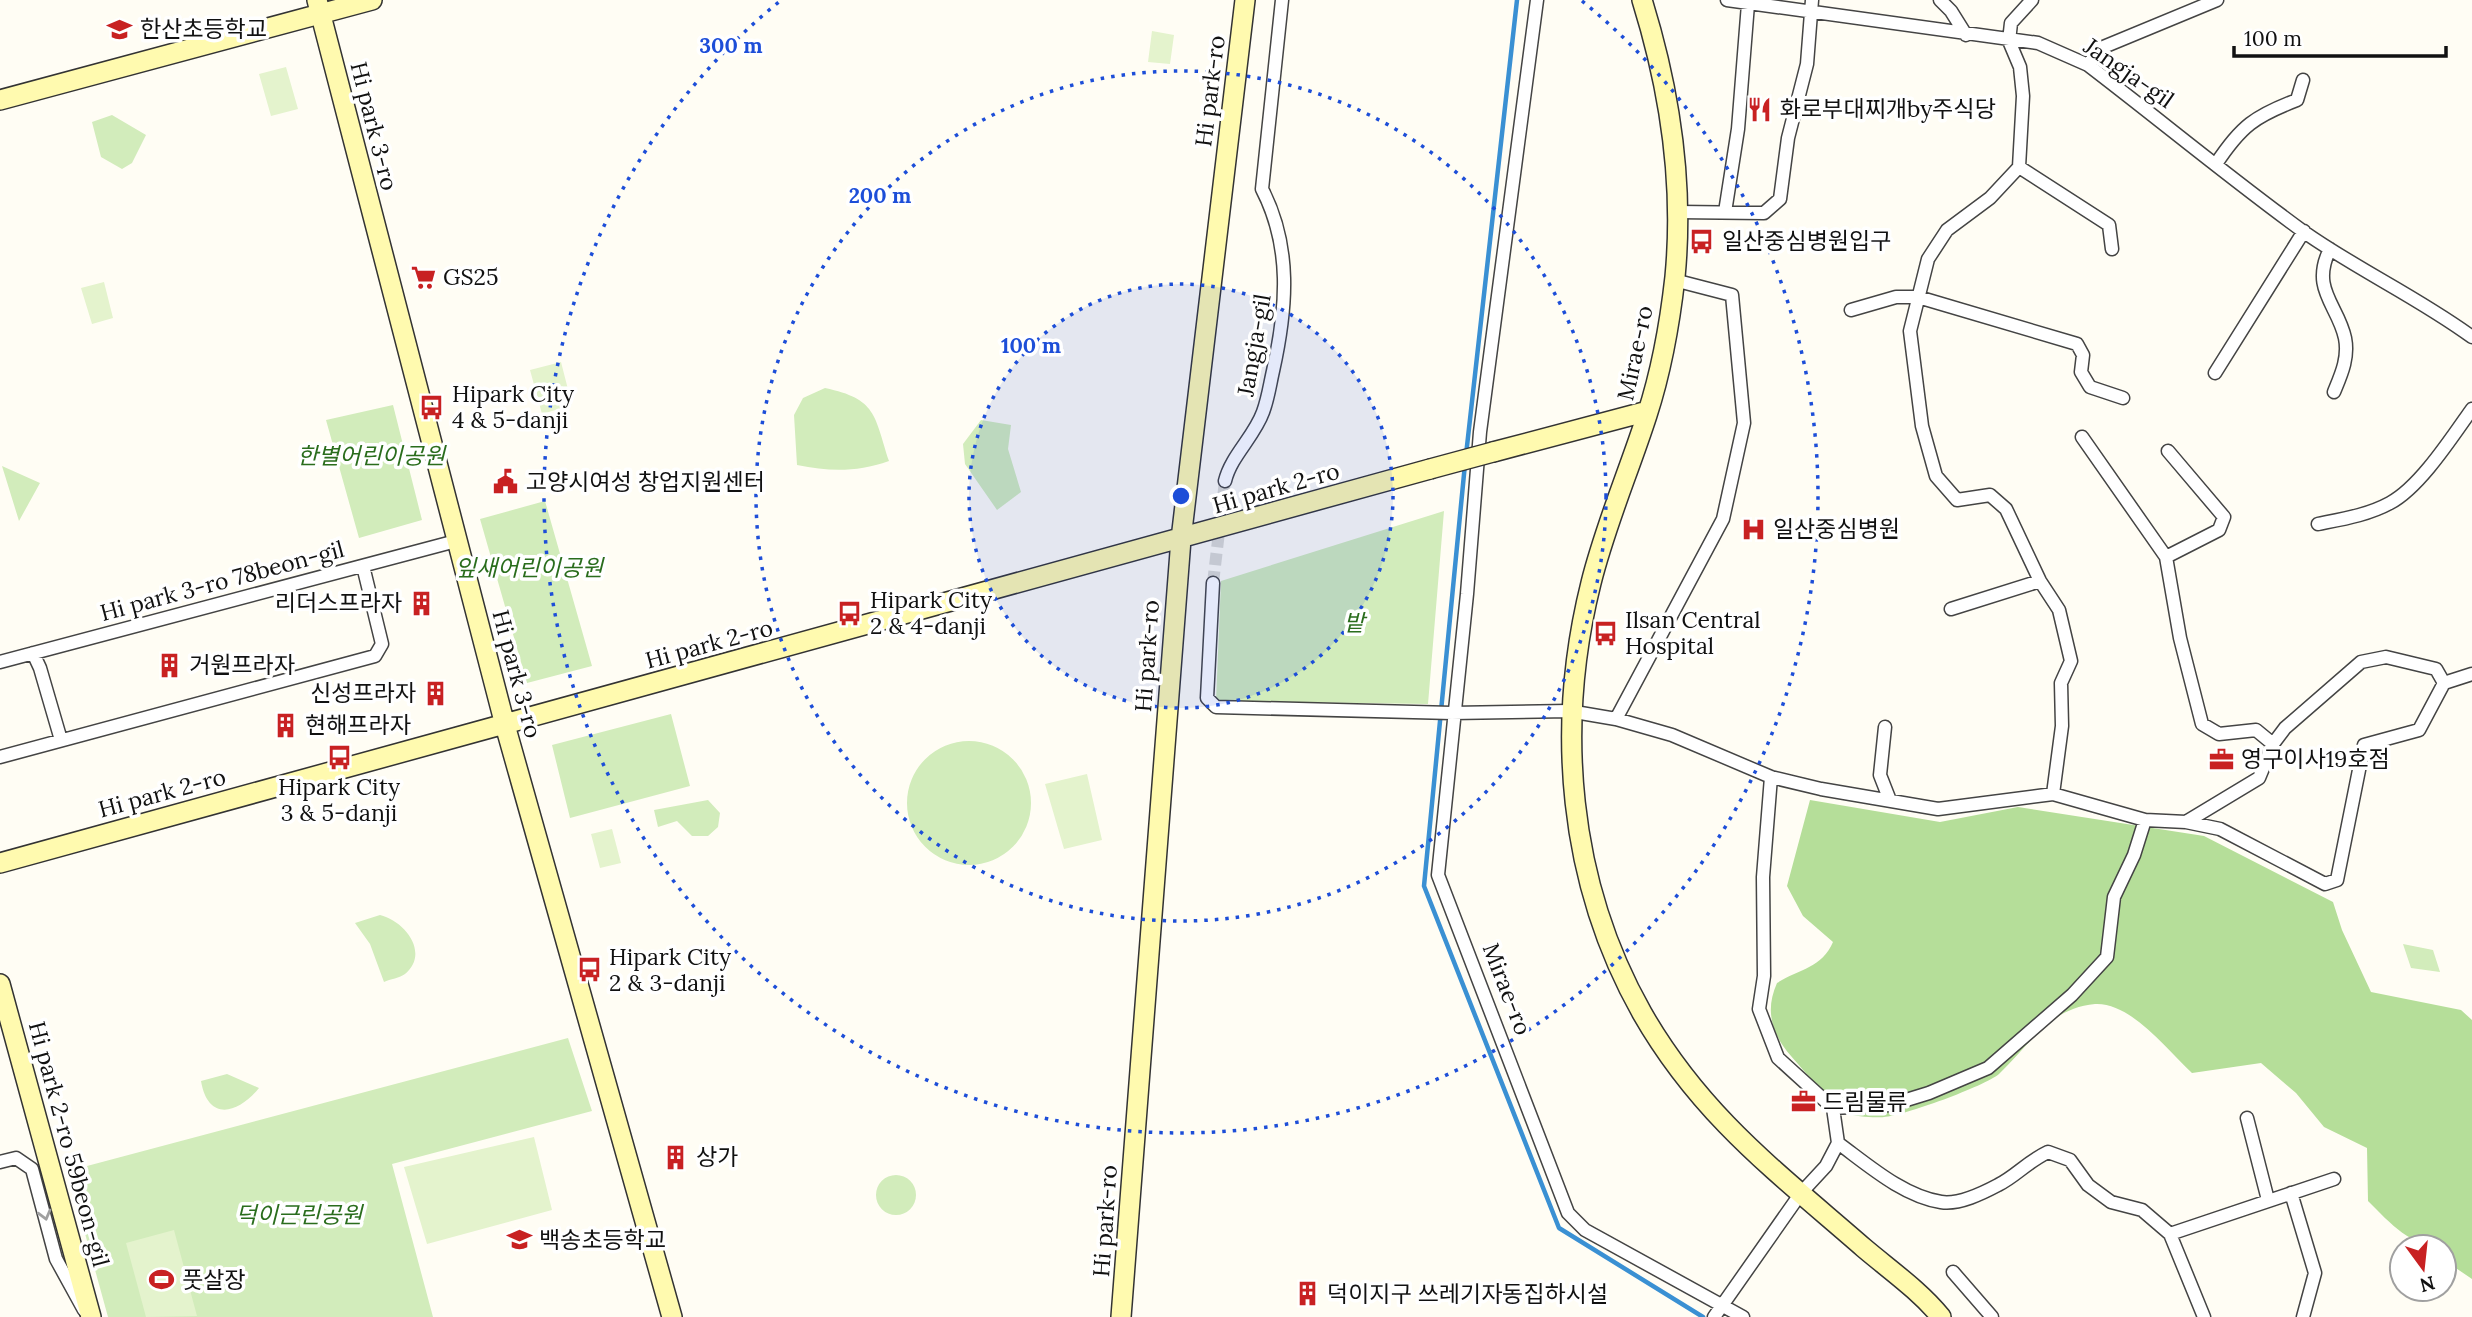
<svg xmlns="http://www.w3.org/2000/svg" width="2472" height="1317" font-family="Lora,'Noto Sans KR',serif">
	<rect width="100%" height="100%" fill="#fffdf4"/>
	<path fill="#d2ecbb" d="M112,115L146,135L132,163L122,169L101,157L92,122Z
		M825,388C877,399 874,415 889,461C857,472 831,472 797,465L794,415L803,398Z
		M393,405L422,520L359,538L326,420Z
		M981,420L1011,425L1008,449L1021,492L997,510L965,464L963,444Z
		M2,466L40,483L19,521Z
		M545,501L592,666L527,683L480,519Z
		M1444,511L1428,704L1216,701L1221,581Z
		M671,714L690,786L570,818L552,745Z
		M907 803a62 62 0 1 1 124 0a62 62 0 1 1-124 0Z
		M708,800L720,813L718,827L708,836H692L677,821L658,827L654,810Z
		M380,915C405,921 430,953 405,974C400,978 390,979 384,982L370,944L355,923Z
		M2403,944L2433,950L2440,972L2411,968Z
		M568,1038L592,1111L392,1164L433,1317H108L78,1208L72,1170Z
		M227,1074L259,1088C238,1114 208,1122 201,1081Z
		M876 1195a20 20 0 1 1 40 0a20 20 0 1 1-40 0Z"/>
	<path fill="#b5de99" d="M1810,800L1940,822L2018,807L2204,836L2333,902L2342,930L2371,992L2461,1010L2472,1020V1279L2444,1260V1247C2411,1247 2391,1224 2368,1201L2367,1148L2324,1127L2296,1093L2261,1063L2192,1073C2167,1050 2131,1002 2095,1004C2049,1008 2029,1046 1999,1074C1985,1086 1903,1116 1884,1117C1876,1118 1855,1117 1847,1113C1835,1106 1801,1068 1791,1056C1771,1033 1765,1010 1777,983C1799,969 1822,968 1833,942L1803,916L1787,886Z"/>
	<path fill="#e4f3cd" d="M1152,31L1174,35L1170,64L1148,62Z
		M286,67L298,109L271,116L259,74Z
		M104,282L113,318L92,324L81,288Z
		M561,362L572,405L542,414L530,370Z
		M1087,774L1102,840L1064,849L1045,784Z
		M612,829L621,863L600,868L591,834Z
		M534,1137L552,1210L427,1244L404,1167Z
		M174,1230L197,1316L146,1317L126,1243Z"/>
	<g fill="none" stroke-linecap="round" stroke-linejoin="round">
		<path stroke="#3a90d3" stroke-width="4.5" d="M1466,455L1517,0
			M1465,464L1424,886L1559,1228L1703,1317"/>
		<path stroke="#dbdad2" stroke-width="12" stroke-dasharray="12 6" stroke-linecap="butt" d="M1213,583L1225,481"/>
		<defs>
			<path id="street" d="M1537,0L1480,432L1467,594L1438,875L1568,1213L1585,1230L1743,1317
				M1727,0L2038,43L2088,65C2160,120 2231,179 2304,232C2358,270 2419,298 2472,337
				M1940,0L1951,11L1966,35
				M2032,0L2011,23L2009,41L2020,67L2023,96L2019,167L1990,198L1947,230L1928,259L1910,331L1922,426L1936,476L1957,500L1990,495L2006,509L2040,581L2059,610L2071,661L2061,683L2062,726L2053,794
				M2088,65L2101,48L2217,0
				M2216,164C2241,126 2255,116 2297,100L2303,80
				M2019,167L2109,225L2112,249
				M1678,212L1764,213L1780,199L1788,138L1807,64L1812,0
				M1725,212L1738,129L1748,4
				M2330,249C2310,289 2338,305 2345,338C2349,358 2341,375 2334,392
				M1851,310L1896,297H1918L2077,344L2083,355L2081,372L2090,387L2123,398
				M2215,373L2304,231
				M2082,437L2166,557L2180,638L2202,724L2219,734L2256,730L2273,744
				M1225,481C1231,456 1254,437 1263,412C1268,399 1270,384 1273,371C1287,308 1292,247 1262,189L1282,0
				M2318,524C2343,519 2368,515 2390,503C2420,487 2452,437 2472,409
				M2166,557L2219,530L2224,517L2168,451
				M1213,583L1207,698L1216,707L1452,713L1569,711L1616,719L1672,735L1771,777L1821,789L1938,809L2053,794L2145,820L2186,822L2220,829L2325,884L2337,880L2364,745L2419,730L2444,683L2472,674
				M1951,609L2040,581
				M33,653L40,668L61,740
				M0,662L456,541
				M1616,719L1723,519L1744,423L1732,295L1674,280
				M1885,727L1880,775L1889,798
				M0,757L375,656L382,644L363,566
				M2186,822L2259,778L2273,744L2285,728L2361,662L2386,657L2436,669L2444,683
				M1833,1108L1890,1105L1929,1093L1988,1068L2072,995L2107,957L2114,897L2134,855L2145,820
				M2247,1118L2268,1200
				M1838,1143C1868,1165 1903,1196 1941,1202C1959,1205 1983,1193 1998,1185C2016,1176 2027,1162 2048,1152L2070,1160L2088,1185L2111,1202L2142,1210L2170,1234L2204,1317
				M0,1162L16,1158L32,1169L56,1259L84,1310
				M2291,1193L2315,1273L2303,1317
				M2170,1234L2334,1179
				M1953,1272L1992,1317
				M1714,1317L1801,1193L1826,1166L1838,1143L1833,1108L1778,1058L1759,1009L1764,976L1763,877L1771,777"/>
			<path id="secondary" d="M317,0L505,725L672,1317
				M1642,0C1670,90 1684,183 1675,277C1670,322 1661,372 1647,415C1629,471 1605,526 1591,583C1555,727 1568,882 1642,1013C1701,1116 1777,1172 1864,1248C1890,1270 1920,1291 1941,1317
				M0,100L372,0
				M1493,452L1648,411
				M0,863L1430,469
				M0,984L91,1317
				M1121,1317L1181,539L1245,0"/>
		</defs>
		<use href="#street" stroke="#444" stroke-width="15"/>
		<use href="#secondary" stroke="#333" stroke-width="22"/>
		<use href="#street" stroke="#fff" stroke-width="12"/>
		<use href="#secondary" stroke="#fffaaf" stroke-width="19"/>
		<defs>
			<path id="secondary-bridge" d="M1430,469L1493,452"/>
		</defs>
		<use href="#secondary-bridge" stroke="#333" stroke-width="22" stroke-linecap="butt"/>
		<use href="#secondary-bridge" stroke="#fffaaf" stroke-width="19"/>
	</g>
	<defs><path id="oneway-chevron" d="M-2-3.5L2.5 0L-2 3.5" fill="none" stroke-width="1.6" stroke-linecap="round" stroke-linejoin="round" transform="scale(1.75)"/></defs>
	<use stroke="#a0a0a0" href="#oneway-chevron" transform="translate(45 1215) rotate(75)"/>
	<circle cx="1181" cy="496" r="212" fill="#1d4ed8" fill-opacity=".12"/>
	<g fill="none" stroke="#1d4ed8" stroke-width="3.5" stroke-dasharray="3.5 7">
		<circle cx="1181" cy="496" r="212"/>
		<circle cx="1181" cy="496" r="425"/>
		<path d="M1582 1A637 637 0 1 1 780 1"/>
	</g>
	<defs>
		<symbol id="school-bare" viewBox="-9 -9 18 18"><path d="M0-5L7-2L0 1L-7-2ZM-4 1L0 2.5L4 1V4Q0 6-4 4Z" fill="#c82122" stroke="#fff" stroke-width="2.5" paint-order="stroke"/></symbol>
		<symbol id="restaurant-bare" viewBox="-9 -9 18 18"><path d="M-5-6h1v4h1v-4h1v4h1v-4h1v5L-1.5 .5V6h-2V.5L-5-1ZM5-6V6H3V1.5H1.5Q1.5-4 5-6Z" fill="#c82122" stroke="#fff" stroke-width="2.5" paint-order="stroke"/></symbol>
		<symbol id="bus-bare" viewBox="-9 -9 18 18"><path d="M-5-6H5V4H4V6H2V4H-2V6H-4V4H-5ZM-3.5-4V0h7V-4ZM-3.5 1.2v1.5H-2V1.2ZM2 1.2v1.5H3.5V1.2Z" fill="#c82122" stroke="#fff" stroke-width="2.5" paint-order="stroke"/></symbol>
		<symbol id="supermarket-bare" viewBox="-9 -9 18 18"><path d="M-6-5.5h2.5l.6 2H6L4.5 2H-2.5L-4.4-4H-6ZM-1.5 3.2a1.3 1.3 0 1 0 .1 0ZM3 3.2a1.3 1.3 0 1 0 .1 0Z" fill="#c82122" stroke="#fff" stroke-width="2.5" paint-order="stroke"/></symbol>
		<symbol id="civic-bare" viewBox="-9 -9 18 18"><path d="M-.6-6.5H3V-4.5H.6V-3L4-1V1h2V6H-6V1h2V-1L-.6-3ZM-1.2 2.5V6h2.4V2.5Z" fill="#c82122" stroke="#fff" stroke-width="2.5" paint-order="stroke"/></symbol>
		<symbol id="hospital-bare" viewBox="-9 -9 18 18"><path d="M-5-5h3v3.5h4V-5h3V5h-3V1.5h-4V5h-3Z" fill="#c82122" stroke="#fff" stroke-width="2.5" paint-order="stroke"/></symbol>
		<symbol id="building-bare" viewBox="-9 -9 18 18"><path d="M-4-6H4V6H1V3H-1V6H-4ZM-2.5-4.3h1.7v1.8h-1.7ZM.8-4.3h1.7v1.8H.8ZM-2.5-1h1.7V.8h-1.7ZM.8-1h1.7V.8H.8Z" fill="#c82122" stroke="#fff" stroke-width="2.5" paint-order="stroke"/></symbol>
		<symbol id="office-bare" viewBox="-9 -9 18 18"><path d="M-6-3h4V-5.5h4V-3h4V5H-6ZM-1-4.5V-3h2v-1.5ZM-6 0V1H6V0Z" fill="#c82122" stroke="#fff" stroke-width="2.5" paint-order="stroke"/></symbol>
		<symbol id="stadium-bare" viewBox="-9 -9 18 18"><path d="M0-5a6.5 5 0 1 0 0 10a6.5 5 0 1 0 0-10ZM-3.5-1.8h7v3.6h-7Z" fill="#c82122" stroke="#fff" stroke-width="2.5" paint-order="stroke"/></symbol>
	</defs>
	<g fill-rule="evenodd">
		<use href="#school-bare" x="102" y="12" width="35" height="35"/>
		<use href="#restaurant-bare" x="1742" y="92" width="35" height="35"/>
		<use href="#bus-bare" x="1684" y="224" width="35" height="35"/>
		<use href="#supermarket-bare" x="406" y="260" width="35" height="35"/>
		<use href="#bus-bare" x="414" y="390" width="35" height="35"/>
		<use href="#civic-bare" x="488" y="464" width="35" height="35"/>
		<use href="#hospital-bare" x="1736" y="512" width="35" height="35"/>
		<use href="#building-bare" x="404" y="586" width="35" height="35"/>
		<use href="#bus-bare" x="832" y="596" width="35" height="35"/>
		<use href="#bus-bare" x="1588" y="616" width="35" height="35"/>
		<use href="#building-bare" x="152" y="648" width="35" height="35"/>
		<use href="#building-bare" x="418" y="676" width="35" height="35"/>
		<use href="#building-bare" x="268" y="708" width="35" height="35"/>
		<use href="#bus-bare" x="322" y="740" width="35" height="35"/>
		<use href="#office-bare" x="2204" y="742" width="35" height="35"/>
		<use href="#bus-bare" x="572" y="952" width="35" height="35"/>
		<use href="#office-bare" x="1786" y="1084" width="35" height="35"/>
		<use href="#building-bare" x="658" y="1140" width="35" height="35"/>
		<use href="#school-bare" x="502" y="1222" width="35" height="35"/>
		<use href="#stadium-bare" x="144" y="1262" width="35" height="35"/>
		<use href="#building-bare" x="1290" y="1276" width="35" height="35"/>
	</g>
	<g text-anchor="middle" stroke-width="7" stroke-linejoin="round" paint-order="stroke">
		<g font-size="23" fill="#111" stroke="#fff" text-anchor="start">
			<text x="140" y="37">한산초등학교</text>
			<text x="1780" y="117">화로부대찌개by주식당</text>
			<text x="1722" y="249">일산중심병원입구</text>
			<text x="443" y="285">GS25</text>
			<text x="452" y="402">Hipark City<tspan x="452" dy="26">4 &amp; 5-danji</tspan></text>
			<text x="526" y="490">고양시여성 창업지원센터</text>
			<text x="1773" y="537">일산중심병원</text>
			<text x="870" y="608">Hipark City<tspan x="870" dy="26">2 &amp; 4-danji</tspan></text>
			<text x="402" y="611" text-anchor="end">리더스프라자</text>
			<text x="1625" y="628">Ilsan Central<tspan x="1625" dy="26">Hospital</tspan></text>
			<text x="189" y="673">거원프라자</text>
			<text x="416" y="701" text-anchor="end">신성프라자</text>
			<text x="305" y="733">현해프라자</text>
			<text x="2241" y="767">영구이사19호점</text>
			<text x="339" y="795" text-anchor="middle">Hipark City<tspan x="339" dy="26">3 &amp; 5-danji</tspan></text>
			<text x="609" y="965">Hipark City<tspan x="609" dy="26">2 &amp; 3-danji</tspan></text>
			<text x="1823" y="1110">드림물류</text>
			<text x="696" y="1165">상가</text>
			<text x="539" y="1248">백송초등학교</text>
			<text x="182" y="1288">풋살장</text>
			<text x="1327" y="1302">덕이지구 쓰레기자동집하시설</text>
		</g>
		<g font-size="23" fill="#111" stroke="#fff">
			<text transform="translate(2129 73) rotate(35)" y="8">Jangja-gil</text>
			<text transform="translate(1210 91) rotate(-83)" y="8">Hi park-ro</text>
			<text transform="translate(374 126) rotate(76)" y="8">Hi park 3-ro</text>
			<text transform="translate(1254 345) rotate(-80)" y="8">Jangja-gil</text>
			<text transform="translate(1635 353) rotate(-78)" y="8">Mirae-ro</text>
			<text transform="translate(1276 488) rotate(-16)" y="8">Hi park 2-ro</text>
			<text transform="translate(222 581) rotate(-15)" y="8">Hi park 3-ro 78beon-gil</text>
			<text transform="translate(709 644) rotate(-15)" y="8">Hi park 2-ro</text>
			<text transform="translate(1147 656) rotate(-86)" y="8">Hi park-ro</text>
			<text transform="translate(517 674) rotate(75)" y="8">Hi park 3-ro</text>
			<text transform="translate(162 793) rotate(-15)" y="8">Hi park 2-ro</text>
			<text transform="translate(1507 989) rotate(69)" y="8">Mirae-ro</text>
			<text transform="translate(69 1144) rotate(75)" y="8">Hi park 2-ro 59beon-gil</text>
			<text transform="translate(1105 1221) rotate(-86)" y="8">Hi park-ro</text>
		</g>
		<g font-size="23" font-style="italic" fill="#2a6d1d" stroke="#fff">
			<text x="371" y="464">한별어린이공원</text>
			<text x="529" y="576">잎새어린이공원</text>
			<text x="1354" y="631">밭</text>
			<text x="299" y="1223">덕이근린공원</text>
		</g>
	</g>
	<circle cx="1181" cy="496" r="10" fill="#1d4ed8" stroke="#fff" stroke-width="3.5"/>
	<g font-size="21" text-anchor="middle" font-weight="bold" fill="#1d4ed8" stroke="#fff" stroke-width="7" stroke-linejoin="round" paint-order="stroke">
		<text x="731" y="53">300 m</text>
		<text x="880" y="203">200 m</text>
		<text x="1031" y="353">100 m</text>
	</g>
	<g transform="translate(2423 1268) rotate(165)"><circle r="33" fill="#ffffff" stroke="#a0a0a0" stroke-width="2"/>
	<path d="M0-5L12 26L0 18L-12 26Z" fill="#c82122"/>
	<text y="-10" font-size="19" font-weight="bold" text-anchor="middle" fill="#111111">N</text>
	</g>
	<path d="M2234 46v10h212v-10" fill="none" stroke="#111111" stroke-width="3.5"/>
	<text x="2244" y="46" font-size="21" fill="#111111" stroke="#ffffff" stroke-width="5" paint-order="stroke">100 m</text>
</svg>
